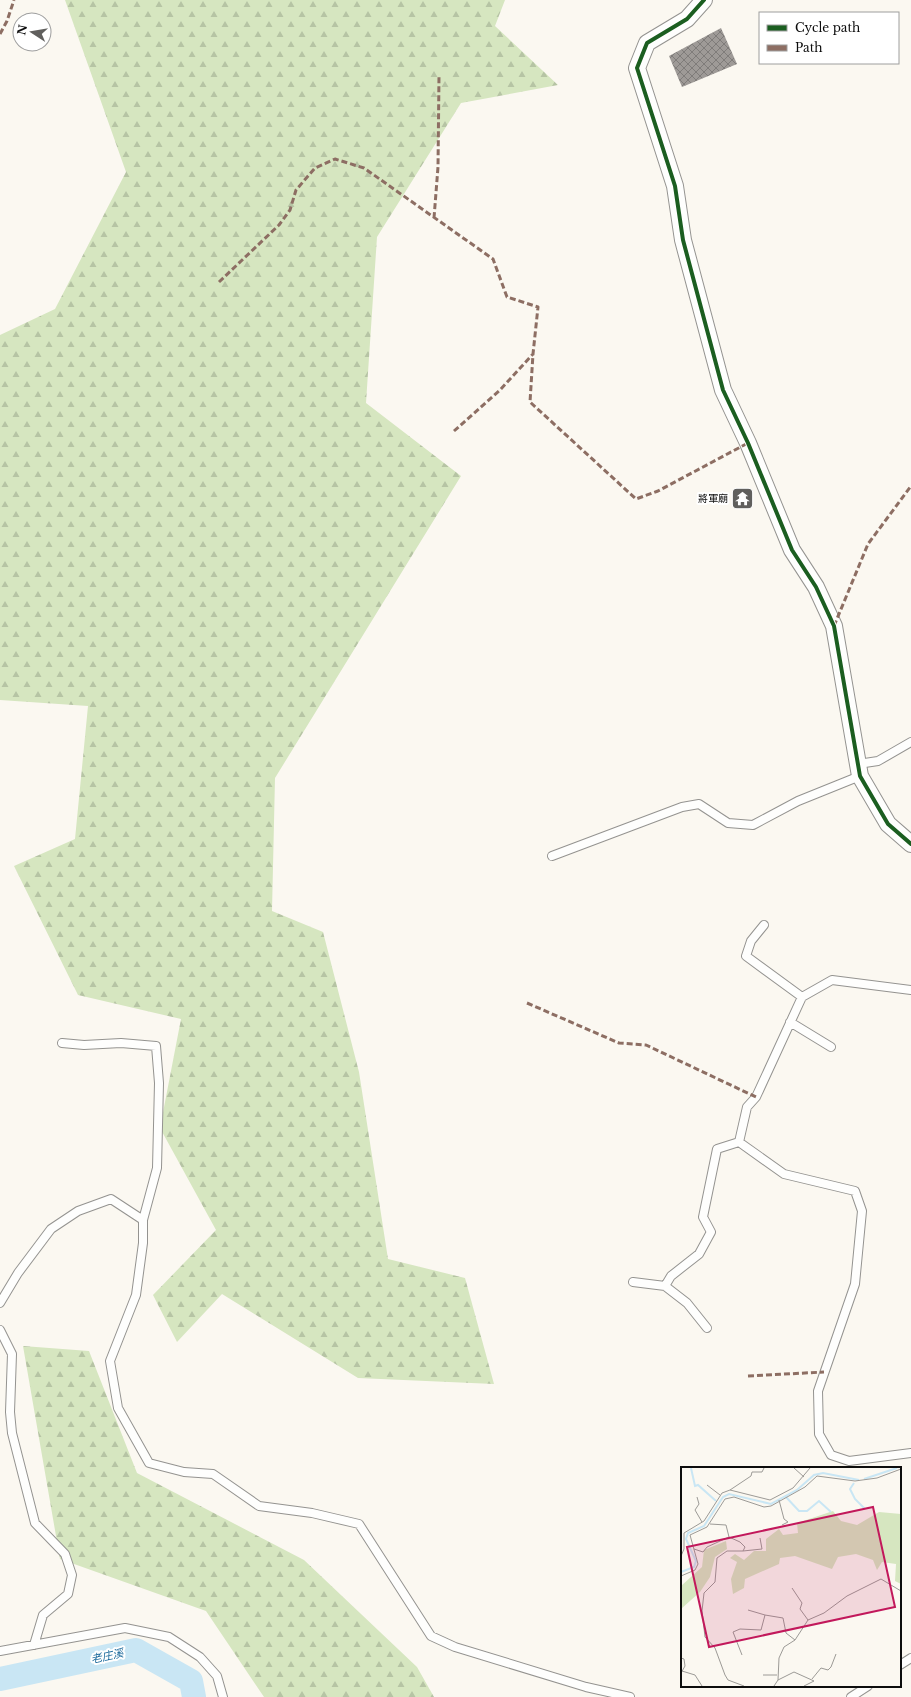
<svg xmlns="http://www.w3.org/2000/svg" width="911" height="1697" font-family="'Libre Baskerville','Noto Sans TC',serif">
	<defs>
		<pattern id="forest-firs" width="22" height="20" patternUnits="userSpaceOnUse"><rect width="22" height="20" fill="#d6e6c0"/><path d="M5 1l3.5 6h-7zM16 11l3.5 6h-7z" fill="#b6c4a4"/></pattern>
		<pattern id="building-cross-hatch" width="8" height="8" patternUnits="userSpaceOnUse"><rect width="8" height="8" fill="#9e9a97"/><path d="M0 0l8 8M0 8l8-8" fill="none" stroke="#7f7c7a"/></pattern>
	</defs>
	<rect width="100%" height="100%" fill="#fbf8f1"/>
	<path fill="url(#forest-firs)" d="M65,0H505L495,26L558,85L461,103L377,237L366,403L461,476L275,778L272,911L323,932L359,1072L388,1259L465,1278L494,1384L358,1378L222,1294L177,1342L153,1295L216,1230L160,1128L181,1019L78,995L14,866L75,839L88,706L0,700V335L55,309L126,172Z
		M23,1346L89,1351L137,1473L304,1560L417,1667L434,1697H264L206,1611L60,1559Z"/>
	<g fill="none" stroke-linecap="round" stroke-linejoin="round">
		<path stroke="#c9e6f4" stroke-width="24" d="M0,1679L136,1650L191,1681L194,1697"/>
	</g>
	<path fill="url(#building-cross-hatch)" d="M721,28L737,64L682,87L669,56Z"/>
	<g fill="none" stroke-linecap="round" stroke-linejoin="round">
		<defs>
			<path id="lane" d="M858,764L878,761L911,742
				M552,856L682,807L699,804L728,823L753,825L798,801L860,776
				M764,925L751,941L746,956L802,997
				M911,990L832,980L802,997L756,1097L747,1107L739,1142L784,1174L855,1191L862,1211L855,1284L818,1391L819,1434L831,1455L849,1461L911,1453
				M790,1022L831,1047
				M62,1043L84,1045L121,1043L156,1046L159,1083L157,1168L143,1220
				M633,1282L665,1286L687,1303L707,1328
				M665,1286L671,1276L699,1254L711,1232L703,1217L717,1149L739,1142
				M0,1303L18,1273L51,1229L78,1211L111,1199L143,1220V1243L136,1295L110,1361L118,1408L149,1463L184,1472L213,1474L259,1506L312,1513L359,1524L431,1636L455,1647L586,1687L630,1697
				M0,1330L12,1354L10,1412L12,1433L35,1523L65,1554L72,1575L68,1594L43,1615L34,1645
				M0,1651L125,1628L169,1637L200,1657L217,1676L223,1697
				M900,1665L911,1658
				M851,1697L868,1686"/>
			<path id="street" d="M704,0L687,19L647,43L637,68L675,186L683,240L723,390L748,443L792,550L816,587L834,626L860,776L888,824L911,844"/>
		</defs>
		<use href="#lane" stroke="#949390" stroke-width="10"/>
		<use href="#street" stroke="#949390" stroke-width="18"/>
		<use href="#lane" stroke="#fefefd" stroke-width="8"/>
		<use href="#street" stroke="#fefefd" stroke-width="16"/>
		<path stroke="#8d6e63" stroke-width="3" stroke-dasharray="6 3" stroke-linecap="butt" d="M0,34L7,21L14,0
			M434,218L438,167L439,76
			M219,282L279,225L290,210L296,190L315,168L335,159L364,168L493,259L507,297L538,307L533,354L530,402L636,499L658,491L748,443
			M454,431L500,390L533,354
			M834,626L868,544L911,486
			M527,1003L619,1043L646,1045L756,1097
			M748,1376L824,1372"/>
		<defs>
			<path id="cycleway" d="M704,0L687,19L647,43L637,68L675,186L683,240L723,390L748,443L792,550L816,587L834,626L860,776L888,824L911,844"/>
		</defs>
		<use href="#cycleway" stroke="#fff" stroke-width="6"/>
		<use href="#cycleway" stroke="#1b5e20" stroke-width="4"/>
	</g>
	<defs>
		<symbol id="temple-square" viewBox="-11 -11 22 22"><rect x="-9" y="-9" width="18" height="18" rx="4" fill="#605f5d" stroke="#fff"/><path d="M0-6L5-2H3V0L6.5 2.5H4V6H1.5V3h-3V6H-4V2.5H-6.5L-3 0V-2H-5Z" fill="#fff"/></symbol>
	</defs>
	<g fill-rule="evenodd">
		<use href="#temple-square" x="730" y="486" width="25" height="25"/>
	</g>
	<g text-anchor="middle" stroke-width="4" stroke-linejoin="round" paint-order="stroke">
		<g font-size="10" fill="#0d0d0d" stroke="#fff" text-anchor="end">
			<text x="728" y="502">將軍廟</text>
		</g>
		<g font-size="11" font-style="italic" fill="#19689b" stroke="#fff">
			<text transform="translate(107 1656) rotate(-12)" y="4">老庄溪</text>
		</g>
	</g>
	<g transform="translate(681 1467)">
		<rect width="220" height="220" fill="#fbf8f1"/>
		<path d="M152,44L160,54L176,58L198,45L220,47V117L214,114L215,97L201,95L196,103L192,93L175,87L157,90L151,102L114,89L99,91L98,97L64,112L63,121L52,127L50,112L56,95L49,91L54,87L63,93L73,84H85V72L98,62L102,68L117,66L116,56ZM45,74L46,82L34,90L29,110L19,125L0,142V119L21,100L23,83Z" fill="#d6e6c0"/>
		<path fill="none" stroke="#c9e6f4" stroke-width="2" d="M10,1L14,19L17,18L35,34M183,12L216,1M173,16L169,22L174,32L184,42M104,29L118,44H126L138,34L150,45M0,105L13,100L15,94L5,72L7,66L23,59L42,30L48,27L90,37L116,23L133,8L142,6L178,13"/>
		<path fill="none" stroke="#9c9a96" stroke-width="1" d="M113,1L123,10M26,18L39,28M49,23L70,9L71,5H81L83,1M16,30L18,37L14,43L21,55M98,33L103,52L107,55L101,58M29,57L45,58L48,70L59,75L64,80L62,84H46L36,91L34,115L23,126L21,144L24,170L34,181L44,208L47,213L63,219M13,82L22,85L26,80L48,70M62,84L81,82L79,71M0,89L3,82V66L23,54L41,26L49,23L89,33L112,21L129,1M0,109L14,103L17,97L9,68L26,60L44,32L53,30L83,40L90,39L124,20L136,9L174,14L196,11L220,2M111,121L121,136L119,142L127,153M67,143L84,148M61,188L52,165L59,162L80,163L84,148L102,151L105,166L114,173M0,191L3,192L4,199L0,206M1,204L14,208L21,219M82,208H96M131,212L140,201L147,203L150,200L155,187M97,213L113,205L133,214L123,219M93,219L97,213L98,191L103,180L114,173L127,153L143,146L166,129L200,112L220,124"/>
		<path fill="#c2185b" fill-opacity="0.15" stroke="#c2185b" stroke-width="2" d="M192,40L214,140L28,180L6,80Z"/>
		<rect width="220" height="220" fill="none" stroke="#0d0d0d" stroke-width="2"/>
	</g>
	<rect x="759" y="12" width="140" height="52" fill="#ffffff" stroke="#9e9e9e"/>
	<rect x="767" y="25" width="20" height="6" fill="#1b5e20" stroke="#9e9e9e"/>
	<text x="795" y="32" font-size="12" fill="#0d0d0d">Cycle path</text>
	<rect x="767" y="45" width="20" height="6" fill="#8d6e63" stroke="#9e9e9e"/>
	<text x="795" y="52" font-size="12" fill="#0d0d0d">Path</text>
	<g transform="translate(32 32) rotate(282)"><circle r="19" fill="#ffffff" stroke="#9e9e9e"/>
	<path d="M0-3L7 15L0 10L-7 15Z" fill="#605f5d"/>
	<text y="-6" font-size="11" font-weight="bold" text-anchor="middle" fill="#0d0d0d">N</text>
	</g>
</svg>
